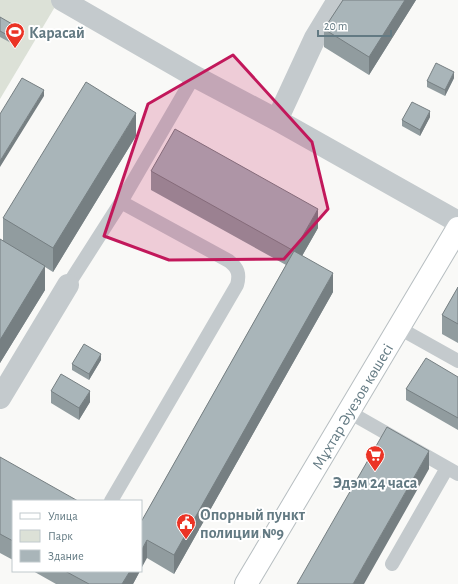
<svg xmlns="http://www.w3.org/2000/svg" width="458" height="584" font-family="'Alegreya Sans',sans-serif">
	<rect width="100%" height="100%" fill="#f9f9f7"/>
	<path fill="#dce1d7" d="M0,0H59L0,99Z"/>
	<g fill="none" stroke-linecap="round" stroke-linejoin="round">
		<defs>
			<g id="secondary">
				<path id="s1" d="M246,584L458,228"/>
			</g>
		</defs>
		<use href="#secondary" stroke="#b7bec1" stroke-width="24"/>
		<path stroke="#c4cacd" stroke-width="14" d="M68,285L121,202L194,76
			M399,328L458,361
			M349,412L458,474
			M111,501L237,285C240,274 238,268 229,261L121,202
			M392,564L447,468"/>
		<path stroke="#c4cacd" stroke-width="22" d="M62,0L194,76L277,120L458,222
			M277,120L315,38L338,0
			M0,398L68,285"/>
		<use href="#secondary" stroke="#fff" stroke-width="22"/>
	</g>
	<path fill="#919c9f" d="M343,0H416L369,75L324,47V29Z
		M0,17L19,34L13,44L0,37Z
		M454,78L445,96L427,87V81Z
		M430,117L420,136L402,126V120Z
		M136,136L53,272L45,267V290L0,363V239L3,241V218Z
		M151,171L318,228L302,256L333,292L174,574L147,558L141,522L286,265L151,190Z
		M458,287V343L442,334V315Z
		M101,360L89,380L72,370V364Z
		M458,377V430L406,400V389Z
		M51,391L90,402L79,420L51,403Z
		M0,457L13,501V560L0,553Z
		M33,571H140L133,584H56Z"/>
	<path fill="#767f82" d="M405,0H416L369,75V57Z
		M19,28V34L13,44V38Z
		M454,72V78L445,96V90Z
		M44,90V96L0,167V161Z
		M430,111V117L420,136V130Z
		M136,113V136L53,272V248Z
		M318,209V228L294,270V251Z
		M45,266V290L0,363V340Z
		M333,273V292L174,574V555Z
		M101,354V360L89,380V374Z
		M90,391V402L79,420V408Z
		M429,451V469L364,584H353Z
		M147,540V558L141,569V551Z
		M130,571H140L133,584H122Z"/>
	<path fill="#a9b5b9" stroke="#767f82" d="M343,0H405L369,57L324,29Z
		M0,17L19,28L13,38L0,31Z
		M436,63L454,72L445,90L427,81Z
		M22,78L44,90L0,161V114Z
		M86,82L136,113L53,248L3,218Z
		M412,102L430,111L420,130L402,120Z
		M175,129L318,209L294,251L151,171Z
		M0,239L45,266L0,340Z
		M294,251L333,273L174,555L147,540L141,551V522Z
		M458,287V324L442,315Z
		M84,344L101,354L89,374L72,364Z
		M426,358L458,377V418L406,389Z
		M61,374L90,391L79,408L51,391Z
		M387,427L429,451L353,584H297Z
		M0,457L78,501H13V541L0,534Z
		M65,571H130L122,584H89Z"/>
	<path fill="#c2185b" fill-opacity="0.2" stroke="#c2185b" stroke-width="3" stroke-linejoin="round" d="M233,55L312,142L328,209L284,259L169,260L104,236L148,104Z"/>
	<defs>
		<symbol id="stadium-pin" viewBox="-11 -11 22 30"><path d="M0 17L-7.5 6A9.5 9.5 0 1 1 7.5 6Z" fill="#eb3325" stroke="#fff"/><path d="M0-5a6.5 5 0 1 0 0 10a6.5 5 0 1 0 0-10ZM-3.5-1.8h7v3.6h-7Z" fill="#fff"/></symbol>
		<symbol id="supermarket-pin" viewBox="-11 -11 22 30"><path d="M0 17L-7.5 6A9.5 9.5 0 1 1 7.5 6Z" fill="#eb3325" stroke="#fff"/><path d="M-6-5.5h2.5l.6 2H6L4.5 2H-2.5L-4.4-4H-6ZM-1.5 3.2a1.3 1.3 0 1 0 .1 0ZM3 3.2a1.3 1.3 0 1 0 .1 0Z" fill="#fff"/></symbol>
		<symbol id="civic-pin" viewBox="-11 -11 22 30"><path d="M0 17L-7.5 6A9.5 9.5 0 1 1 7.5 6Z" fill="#eb3325" stroke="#fff"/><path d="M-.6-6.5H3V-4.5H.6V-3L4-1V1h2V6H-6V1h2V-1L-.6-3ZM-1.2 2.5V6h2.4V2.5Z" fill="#fff"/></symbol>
	</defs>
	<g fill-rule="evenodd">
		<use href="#stadium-pin" x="4" y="21" width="22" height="30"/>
		<use href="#supermarket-pin" x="364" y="444" width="22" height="30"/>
		<use href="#civic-pin" x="175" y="512" width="22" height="30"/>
	</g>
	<g text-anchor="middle" stroke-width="4" stroke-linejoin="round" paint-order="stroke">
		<g font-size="16" font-weight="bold" fill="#637a83" stroke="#fff" text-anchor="start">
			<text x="29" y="38">Карасай</text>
			<text x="375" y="488" text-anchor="middle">Эдэм 24 часа</text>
			<text x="200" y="520">Опорный пункт<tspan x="200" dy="18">полиции №9</tspan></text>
		</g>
		<g font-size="16" fill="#637a83" stroke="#fff">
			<text dy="6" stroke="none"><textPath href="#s1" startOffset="207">Мұхтар Әуезов көшесі</textPath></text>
		</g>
	</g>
	<rect x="12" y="500" width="130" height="72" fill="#ffffff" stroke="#c1cacd"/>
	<rect x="20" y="513" width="20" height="6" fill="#ffffff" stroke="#c1cacd"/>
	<text x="48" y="520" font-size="12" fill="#637a83">Улица</text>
	<rect x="20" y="530" width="20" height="12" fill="#dce1d7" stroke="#c1cacd"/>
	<text x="48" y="540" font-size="12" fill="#637a83">Парк</text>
	<rect x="20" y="550" width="20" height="12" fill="#a9b5b9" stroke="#c1cacd"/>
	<text x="48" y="560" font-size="12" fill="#637a83">Здание</text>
	<path d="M318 30v6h73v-6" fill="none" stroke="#637a83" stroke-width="2"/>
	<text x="324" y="30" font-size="12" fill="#637a83" stroke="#ffffff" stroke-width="3" paint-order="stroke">20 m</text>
</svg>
